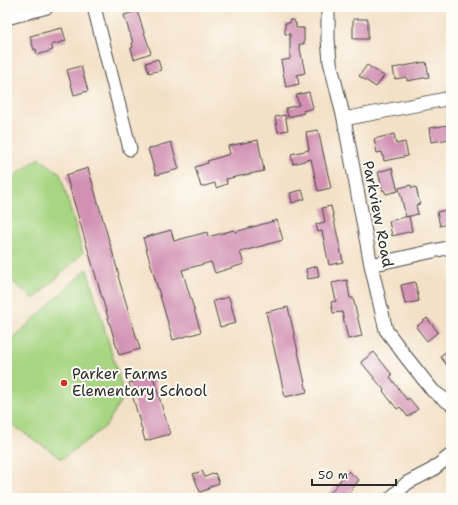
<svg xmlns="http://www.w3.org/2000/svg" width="458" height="505" font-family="'Shantell Sans',sans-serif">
	<rect width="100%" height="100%" fill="#fdfcf7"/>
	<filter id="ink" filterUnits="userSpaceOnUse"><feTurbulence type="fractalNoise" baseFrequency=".025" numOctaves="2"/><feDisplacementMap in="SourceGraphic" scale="8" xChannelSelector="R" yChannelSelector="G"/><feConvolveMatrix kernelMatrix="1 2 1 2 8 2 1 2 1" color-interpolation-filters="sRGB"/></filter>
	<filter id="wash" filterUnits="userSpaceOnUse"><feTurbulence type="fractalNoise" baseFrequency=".012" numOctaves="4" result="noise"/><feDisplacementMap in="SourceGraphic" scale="16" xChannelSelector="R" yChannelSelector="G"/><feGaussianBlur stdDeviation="0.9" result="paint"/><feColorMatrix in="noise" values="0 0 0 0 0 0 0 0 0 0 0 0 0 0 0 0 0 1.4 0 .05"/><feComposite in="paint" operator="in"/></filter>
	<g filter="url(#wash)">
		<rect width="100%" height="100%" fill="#f3e1c7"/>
		<path fill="#a7d582" stroke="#698056" d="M39,158L60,173L83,253L34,299L7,277V181Z
			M87,269L124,395L106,426L62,459L7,421V344Z"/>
		<g id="blocks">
			<path fill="#d291b2" d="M137,11L151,53L134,59L131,48L133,47L132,43H133L124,15Z
				M353,19H368V39H353Z
				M290,20H294L295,23H296V28H304V44H299L305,73L297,75L299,84L286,87L281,61L290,59V34H285V23H290Z
				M62,28L66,41L51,45L53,50L37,55L36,49L34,50L30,36Z
				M158,59L161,70L149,73L146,63Z
				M426,62L429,77L407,81V77L395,79L393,68Z
				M367,65L384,76L376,87L359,76Z
				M81,66L88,91L74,95L67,70Z
				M309,92L313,108L303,111L304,113L288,117L286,108L299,105L296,95Z
				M285,115L288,130L278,132L275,117Z
				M448,125L450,139L431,142L429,128Z
				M318,130L331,188L318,191L311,159L293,164L291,154L309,150L306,132Z
				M394,134L396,144L405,142L408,156L384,161L382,152L377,153L374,139Z
				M258,140L264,171L226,179L227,184L216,188L215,183L201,187L195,167L208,163L207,161L230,154L228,146Z
				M171,142L179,169L156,175L148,149Z
				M88,168L119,275L118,276L140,349L119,355L66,175Z
				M392,168L398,191L386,194L384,190L383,191L378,172Z
				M411,185L412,188L416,187L420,204L416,205L418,214L406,217L399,188Z
				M302,190L305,199L292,203L290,193Z
				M331,206L343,262L329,265L322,231L318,232L316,224L325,222L322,208Z
				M451,209V223L440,226L437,212Z
				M409,216L412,231L392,236L389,221Z
				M277,220L283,240L240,252L244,264L215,273L211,262L182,270L201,332L173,340L143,238L171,230L174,241L207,232L208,237L234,230L235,232Z
				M317,266L319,277L308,279L306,269Z
				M347,280L350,298H353L362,336L348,339L342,312L333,313L331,302L336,301L332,283Z
				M415,282L419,301L405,304L401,285Z
				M229,297L236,323L220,327L213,301Z
				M288,307L307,392L285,397L266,312Z
				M427,318L438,332L427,341L416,327Z
				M451,348V371L440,356Z
				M374,352L392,375L390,377L407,400L409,398L418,409L408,417L400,407L397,409L383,391L384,390L361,362Z
				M153,376L170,434L145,441L129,383Z
				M202,471L205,477L215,473L219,483L209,487V489L200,492L193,474Z
				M348,471L359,480L345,498H326Z"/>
		</g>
	</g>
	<g filter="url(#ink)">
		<use href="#blocks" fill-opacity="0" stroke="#494642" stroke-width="1"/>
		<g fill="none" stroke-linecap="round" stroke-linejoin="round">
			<defs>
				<path id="minor" d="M94,7L130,149
					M328,7V39L330,62L344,119L371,265L386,330L406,357L433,391L451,404
					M7,18L47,7
					M344,119L451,98
					M371,265L451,247
					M391,498L407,483L432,470L451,455"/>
			</defs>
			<use href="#minor" stroke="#494642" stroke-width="15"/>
			<use href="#minor" stroke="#fff" stroke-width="13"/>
		</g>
	</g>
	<circle fill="#c8321e" stroke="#fdfcf7" stroke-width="1.5" cx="64" cy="383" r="4"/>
	<g text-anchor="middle" stroke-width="4" stroke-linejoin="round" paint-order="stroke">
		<g font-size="15" fill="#2b2b2b" stroke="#fdfcf7">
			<text transform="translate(378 214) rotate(79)" y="5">Parkview Road</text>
		</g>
		<g font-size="15" fill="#2b2b2b" stroke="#fdfcf7" text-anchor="start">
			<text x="72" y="379">Parker Farms<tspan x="72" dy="17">Elementary School</tspan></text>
		</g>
	</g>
	<rect width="458" height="505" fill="none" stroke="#fdfcf7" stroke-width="24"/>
	<path d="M312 479v6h84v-6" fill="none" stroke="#2b2b2b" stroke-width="2"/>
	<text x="318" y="479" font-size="12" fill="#2b2b2b" stroke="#fdfcf7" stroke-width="3" paint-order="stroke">50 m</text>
</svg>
